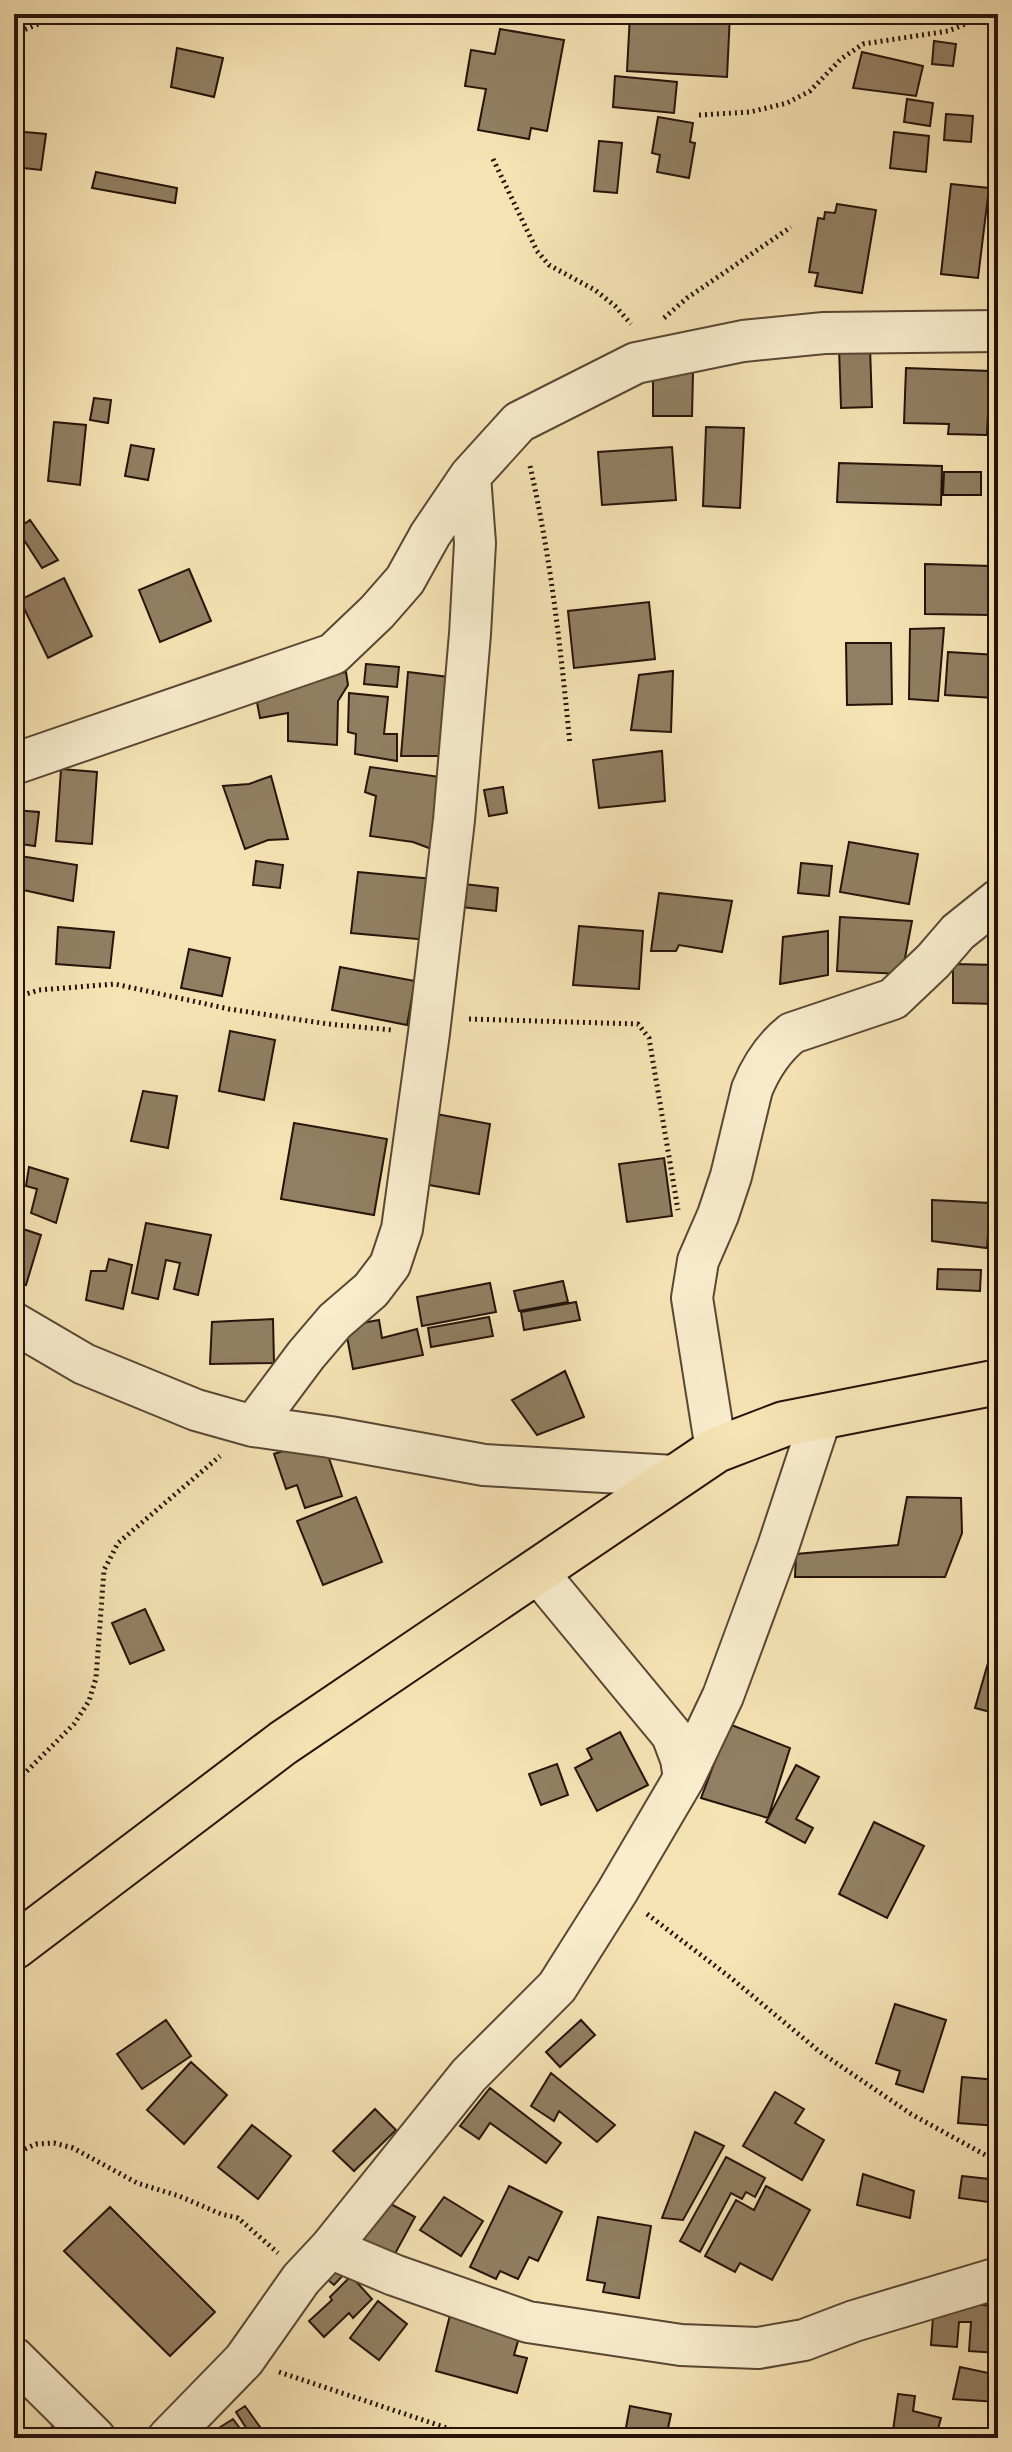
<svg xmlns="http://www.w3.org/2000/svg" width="1012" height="2452" font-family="Cardo,serif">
	<rect width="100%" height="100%" fill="#f6e3b4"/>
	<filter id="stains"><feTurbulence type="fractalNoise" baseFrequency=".0025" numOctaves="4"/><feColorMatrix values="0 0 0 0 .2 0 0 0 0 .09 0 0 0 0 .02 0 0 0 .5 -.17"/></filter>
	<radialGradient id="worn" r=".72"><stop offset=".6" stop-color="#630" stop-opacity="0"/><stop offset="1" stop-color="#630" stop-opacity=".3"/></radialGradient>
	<path fill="#927f63" stroke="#25130b" stroke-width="2" d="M630,14H730L727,77L627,71Z
		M862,14H908L903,24L861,18Z
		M500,29L564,40L547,131L531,128L529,139L478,130L486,89L465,86L471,50L495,54Z
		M934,41L956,44L953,66L932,64Z
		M177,48L223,58L214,97L171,87Z
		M862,52L923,66L916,96L853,88Z
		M615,76L677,82L674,113L613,107Z
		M907,99L933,103L930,126L904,122Z
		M946,114L973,116L971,142L944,140Z
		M658,117L693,123L690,142L695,143L689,178L657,172L660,155L652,153Z
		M14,131L46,134L41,170L14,167Z
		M894,132L929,136L926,172L890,168Z
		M599,141L622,143L617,193L594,191Z
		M96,172L177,188L175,203L92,188Z
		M951,184L989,188L978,278L941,274Z
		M837,204L876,210L862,293L815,286L818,273L809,272L818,218L824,219L825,212L835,213Z
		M870,347L872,407L841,408L839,348Z
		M906,368L990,371L987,435L948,434L949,424L904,423Z
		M653,372H693L692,416H653Z
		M94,398L111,400L108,423L90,420Z
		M54,422L86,425L80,485L48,481Z
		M706,427L744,428L740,508L703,506Z
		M131,445L154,449L148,480L125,476Z
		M672,447L676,500L602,505L598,452Z
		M839,463L942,466L941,505L837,502Z
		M944,472H981V495H943Z
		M30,520L58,560L42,568L17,529Z
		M925,564L991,566V615L925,614Z
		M189,569L211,621L160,642L139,590Z
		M64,578L92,636L48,658L20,600Z
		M649,602L655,659L574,668L568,611Z
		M944,628L938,701L909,699L910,629Z
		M846,643H891L892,704L847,705Z
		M948,652L997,655L995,698L945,695Z
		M366,664L399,667L397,687L364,684Z
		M673,671L671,732L631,730L639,675Z
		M346,672L348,685L338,701L337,745L288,741V713L260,718L255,692Z
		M408,672L457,678V756H401Z
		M349,693L388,697L384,734H397V761L355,754L356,734L348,732Z
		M662,751L665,801L599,808L593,760Z
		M370,767L447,778L437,851L413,842L370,836L376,796L365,792Z
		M61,769L97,772L92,844L56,841Z
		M271,776L288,839L268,840L245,849L223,786L249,784Z
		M503,787L507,813L489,816L484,790Z
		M14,810L39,812L35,846L14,843Z
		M849,842L918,854L909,904L840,892Z
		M14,855L77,865L73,901L14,888Z
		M256,861L283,865L280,888L253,885Z
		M801,863L832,866L829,896L798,893Z
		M358,872L433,879L428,940L351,933Z
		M464,884L498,888L496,911L462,907Z
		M659,893L732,901L722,952L679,945L676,951H651Z
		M840,917L912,921L902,974L837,971Z
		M579,926L643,931L639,989L573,985Z
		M58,927L114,932L110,968L56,964Z
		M828,931V975L780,984L783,937Z
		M189,949L230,958L222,996L181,988Z
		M953,964L998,965V1004L953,1003Z
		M340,967L415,981L407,1025L332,1010Z
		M230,1031L275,1040L264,1100L219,1091Z
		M143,1091L177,1096L168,1148L131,1141Z
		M431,1113L490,1124L479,1194L418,1183Z
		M294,1123L387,1139L374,1215L281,1199Z
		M664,1158L672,1216L627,1222L619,1164Z
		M29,1167L68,1179L56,1223L31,1213L37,1189L26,1186Z
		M932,1200L990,1203L987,1248L932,1241Z
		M146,1223L211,1235L198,1295L174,1289L180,1263L166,1260L158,1299L132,1293Z
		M14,1226L41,1235L26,1285L14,1282Z
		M109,1259L132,1265L123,1309L86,1300L91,1271H106Z
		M938,1269L981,1270L980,1291L937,1289Z
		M563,1281L568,1302L519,1311L514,1291Z
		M490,1283L496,1312L422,1326L417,1297Z
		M576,1302L580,1320L524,1330L521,1312Z
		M489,1317L493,1336L431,1347L428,1328Z
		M273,1319L274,1363L210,1364L212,1322Z
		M379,1320L382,1338L417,1329L423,1355L353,1369L345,1326Z
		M565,1371L584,1417L537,1435L512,1400Z
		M322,1438L342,1496L305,1508L297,1485L286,1489L274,1454Z
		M356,1497L382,1562L323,1585L297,1521Z
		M907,1497L961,1498L962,1533L945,1577H795L796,1554L898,1545Z
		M145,1609L164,1650L130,1664L112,1623Z
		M992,1649L998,1651V1714L975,1708Z
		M729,1724L790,1748L768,1818L701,1798Z
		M620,1732L648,1785L597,1811L575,1768L592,1759L587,1749Z
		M557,1764L568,1795L541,1805L529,1774Z
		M796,1765L819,1777L796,1819L813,1828L805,1843L766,1822Z
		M874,1822L924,1846L887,1918L839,1894Z
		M895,2004L946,2020L923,2092L896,2084L900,2071L876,2063Z
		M166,2020L191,2056L142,2089L117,2054Z
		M581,2020L595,2035L560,2067L546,2052Z
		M191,2062L227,2095L184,2144L147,2110Z
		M551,2073L615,2125L597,2142L559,2111L554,2121L531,2106Z
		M962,2077L998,2080V2126L958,2123Z
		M490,2088L561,2143L546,2163L490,2123L479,2139L460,2126Z
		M775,2092L804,2109L795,2123L824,2140L802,2180L743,2146Z
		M375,2109L396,2130L354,2171L333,2151Z
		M252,2125L291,2156L258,2199L218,2167Z
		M695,2132L724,2146L683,2220L662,2218Z
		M726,2157L765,2178L755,2197L746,2192L742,2199L731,2193L700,2252L680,2241Z
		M863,2174L914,2191L910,2218L857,2205Z
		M962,2176L998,2180V2245L991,2244L996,2203L959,2198Z
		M509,2186L562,2212L538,2261L529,2257L518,2279L500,2271L496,2279L470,2267Z
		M766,2186L810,2210L772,2280L740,2263L735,2272L705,2256L736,2200L754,2210Z
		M376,2196L415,2217L391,2261L348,2238Z
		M444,2197L483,2221L461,2256L420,2230Z
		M110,2207L215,2312L170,2356L64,2251Z
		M598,2217L651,2226L639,2298L603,2292L605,2283L587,2280Z
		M316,2270H348L334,2285Z
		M351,2276L372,2299L353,2318L349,2313L324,2337L309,2321L332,2300L330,2297Z
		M378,2301L407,2324L379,2360L350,2338Z
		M934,2302L998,2306V2353L969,2351L971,2322H959L957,2347L931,2345Z
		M450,2315L520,2334L514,2355L527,2358L517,2393L436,2371Z
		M960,2367L998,2375V2402L953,2399Z
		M898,2394L915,2396L913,2411L941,2418L937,2433L915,2428L913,2438H892Z
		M245,2406L260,2427L250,2434L236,2412Z
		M630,2406L671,2414L666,2438H624Z
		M233,2419L247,2438H203Z
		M52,2427L61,2438H39Z"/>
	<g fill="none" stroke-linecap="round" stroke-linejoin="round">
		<defs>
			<path id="minor" d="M14,764L333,654L377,612L405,580L430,535L470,476L519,422L636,363L743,341L824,333L998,331
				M14,1323L84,1364L196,1410L253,1426L330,1437L484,1465L674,1476
				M253,1426L306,1355L335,1321L371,1290L390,1265L402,1229L429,1033L454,820L470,634L475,543L470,476
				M716,1450L692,1298L698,1261L718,1215L731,1176L752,1089C761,1067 773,1048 792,1033L893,999L933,961L958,932L998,900
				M684,1778L723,1696L778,1547L821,1417
				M330,2248L394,2275L528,2322L681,2345L758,2348L804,2340L854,2321L998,2278
				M14,2358L95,2438
				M168,2438L244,2360L301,2279L330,2248L469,2075L557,1987L617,1892L684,1778L681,1759L672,1735L538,1573"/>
			<path id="primary" d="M14,1947L283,1743L716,1450L784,1424L998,1382"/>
		</defs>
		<use href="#minor" stroke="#594735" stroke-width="44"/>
		<use href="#primary" stroke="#25130b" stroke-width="48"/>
		<path stroke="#25130b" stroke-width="5" stroke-dasharray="2 4" stroke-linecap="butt" d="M14,34L48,20L55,14
			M699,115L750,112L787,103L810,91L841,59L863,44L948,31L991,14
			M493,159L537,251L549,265L595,290L615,306L631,324
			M664,318L687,298L791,227
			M530,466C551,558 561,651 570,745
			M14,1004L20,996L39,990L115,984L229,1009L328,1024L392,1030
			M469,1019L638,1024L649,1038L678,1210
			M14,1784L74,1724L89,1701L96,1678L104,1570L118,1543L220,1456
			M647,1914L731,1978L820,2052L911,2114L998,2162
			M14,2154L36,2144L54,2143L73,2148L137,2183L179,2196L221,2214L238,2218L278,2253
			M279,2372L477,2438"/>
		<use href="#minor" stroke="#f9edce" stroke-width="40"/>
		<use href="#primary" stroke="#f6e3b4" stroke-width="44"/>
	</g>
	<rect width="1012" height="2452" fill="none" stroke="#f6e3b4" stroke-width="48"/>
	<rect x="16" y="16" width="980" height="2420" fill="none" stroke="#25130b" stroke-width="4"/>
	<rect x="24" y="24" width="964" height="2404" fill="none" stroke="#25130b" stroke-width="2"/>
	<rect width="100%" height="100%" filter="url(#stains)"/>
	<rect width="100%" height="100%" fill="url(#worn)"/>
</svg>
